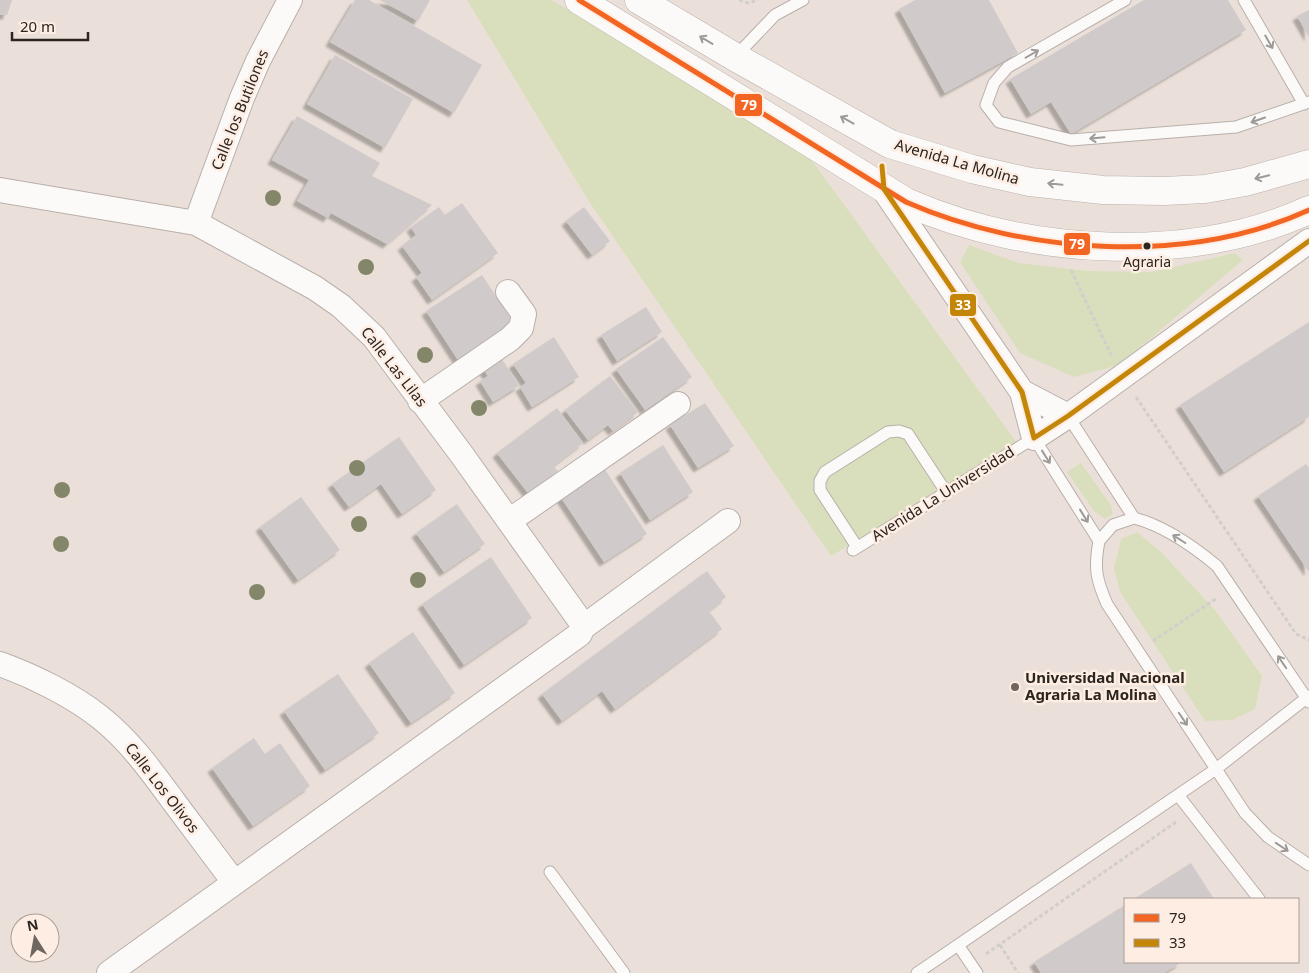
<svg xmlns="http://www.w3.org/2000/svg" width="1309" height="973" font-family="'Noto Sans',sans-serif">
	<defs>
		<filter id="shadow"><feDropShadow dx="-4.5" dy="4.5" stdDeviation="1" flood-color="#0004"/></filter>
	</defs>
	<rect width="100%" height="100%" fill="#ebe0d9"/>
	<path fill="#d9dfbc" d="M467,0H552L808,155L1017,443L831,556L588,200Z
		M969,245L1019,263L1087,271L1152,272L1235,253L1243,260L1119,365L1074,377L1020,353L960,262Z
		M1081,463L1111,505L1113,514L1105,519L1094,511L1067,472Z
		M1137,532L1161,552L1215,610L1262,676L1255,709L1232,720L1205,721L1120,592L1114,568L1121,539Z"/>
	<path fill="#d0caca" filter="url(#shadow)" d="M0,0H12L7,15H0Z
		M355,0H369L482,65L454,113L330,42Z
		M380,0H430L418,21Z
		M915,0H989L1018,53L945,93L899,9Z
		M1144,0H1228L1246,30L1071,134L1051,102L1031,114L1010,79Z
		M1309,10V37L1297,16Z
		M335,55L413,99L385,148L307,104Z
		M297,116L380,163L372,176L432,205L387,244L331,213L328,218L297,201L309,180L272,160Z
		M462,203L498,253L432,300L416,277L422,273L402,246L416,235L411,227L439,207L445,215Z
		M584,207L610,241L592,255L566,221Z
		M482,275L516,326L460,363L426,311Z
		M646,307L662,332L617,361L601,335Z
		M1309,322V417L1224,472L1180,405Z
		M554,337L579,377L532,407L520,387L526,383L513,364Z
		M663,337L692,377L645,410L616,369Z
		M500,356L519,386L493,402L480,381L488,376L482,367Z
		M610,376L638,412L613,431L608,425L588,440L565,410Z
		M705,403L734,446L698,468L670,425Z
		M557,408L583,443L553,466L558,471L528,493L497,453Z
		M399,437L436,490L402,514L381,484L349,507L332,484Z
		M663,445L693,492L650,520L620,473Z
		M1306,464L1309,468V572L1258,496Z
		M604,468L647,534L604,562L560,496Z
		M301,497L340,550L298,580L260,527Z
		M457,504L485,544L444,572L416,533Z
		M491,557L532,618L464,665L422,604Z
		M707,571L726,597L709,611L722,629L615,709L602,691L562,721L542,694Z
		M413,632L455,693L411,723L369,663Z
		M338,674L379,733L325,770L284,711Z
		M254,738L265,754L280,743L310,786L253,826L212,768Z
		M1191,863L1214,899H1134Z
		M1125,905V962H1182L1164,973H1041L1034,962Z"/>
	<g fill="none" stroke-linecap="round" stroke-linejoin="round">
		<defs>
			<path id="lane" d="M1125,0L1008,67L994,83L986,105L999,122L1071,140L1236,127L1309,102
				M1244,0L1304,104
				M735,57L775,15L803,0
				M1068,416L1134,518C1165,526 1193,546 1217,566L1309,702
				M1099,541L1113,525L1134,518
				M857,547L820,490V481L825,472L888,432L899,431L908,434L946,492
				M853,550L1034,438L1099,541C1094,568 1096,579 1107,604L1245,813L1268,837L1309,865
				M1178,795L1259,899
				M550,872L624,973
				M958,945L977,973
				M917,973L1216,769L1309,696"/>
			<path id="street" d="M0,190L196,223L315,288L341,306L374,337L462,455L581,622L582,628L580,634L109,973
				M884,190L1022,392L1034,438L1068,416L1309,241
				M196,223L242,98L258,61L290,0
				M1022,392L1068,416
				M420,401L510,339L521,328L524,314L508,292
				M509,521L678,404
				M582,628L728,521
				M0,664C33,676 74,696 101,718C130,741 152,772 174,802C194,829 214,855 234,882"/>
			<path id="secondary" d="M579,0L906,202C1027,255 1188,265 1309,210
				M639,0L735,57L890,144L972,169L1030,182L1103,190L1164,191L1205,189L1245,182L1309,164"/>
		</defs>
		<use href="#lane" stroke="#b8afaa" stroke-width="13"/>
		<use href="#street" stroke="#b8afaa" stroke-width="26"/>
		<use href="#secondary" stroke="#b8afaa" stroke-width="29"/>
		<path stroke="#d1cecc" stroke-width="3" stroke-dasharray="4 2.5" stroke-linecap="butt" d="M739,0L749,3L758,0
			M1071,270L1111,355
			M1136,397L1296,634L1309,640
			M1153,641L1217,598
			M1000,945L1018,973
			M986,954L1176,822"/>
		<use href="#lane" stroke="#fcfaf9" stroke-width="11"/>
		<use href="#street" stroke="#fcfaf9" stroke-width="24"/>
		<use href="#secondary" stroke="#fcfaf9" stroke-width="28"/>
		<defs>
			<path id="bus-1" d="M579,0L906,202C1027,255 1188,265 1309,210"/>
			<path id="bus-2" d="M882,166L884,189L1022,392L1034,438L1068,416L1309,241"/>
		</defs>
		<use href="#bus-1" stroke="#fdede3" stroke-width="9"/>
		<use href="#bus-2" stroke="#fdede3" stroke-width="9"/>
		<use href="#bus-1" stroke="#f26522" stroke-width="5"/>
		<use href="#bus-2" stroke="#c48608" stroke-width="5"/>
	</g>
	<g fill="#84866a">
		<circle cx="273" cy="198" r="8"/>
		<circle cx="366" cy="267" r="8"/>
		<circle cx="425" cy="355" r="8"/>
		<circle cx="479" cy="408" r="8"/>
		<circle cx="357" cy="468" r="8"/>
		<circle cx="62" cy="490" r="8"/>
		<circle cx="359" cy="524" r="8"/>
		<circle cx="61" cy="544" r="8"/>
		<circle cx="418" cy="580" r="8"/>
		<circle cx="257" cy="592" r="8"/>
	</g>
	<defs><path id="oneway-shaft" d="M-6 0H5M1.5-3L5.5 0L1.5 3" fill="none" stroke-width="1.6" stroke-linecap="round" stroke-linejoin="round" transform="scale(1.25)"/></defs>
	<g stroke="#9e9a97">
		<use href="#oneway-shaft" transform="translate(706 40) rotate(-149)"/>
		<use href="#oneway-shaft" transform="translate(1269 42) rotate(60)"/>
		<use href="#oneway-shaft" transform="translate(1032 54) rotate(-30)"/>
		<use href="#oneway-shaft" transform="translate(847 120) rotate(-151)"/>
		<use href="#oneway-shaft" transform="translate(1258 120) rotate(161)"/>
		<use href="#oneway-shaft" transform="translate(1097 138) rotate(175)"/>
		<use href="#oneway-shaft" transform="translate(1262 177) rotate(166)"/>
		<use href="#oneway-shaft" transform="translate(1055 184) rotate(-174)"/>
		<use href="#oneway-shaft" transform="translate(1046 457) rotate(58)"/>
		<use href="#oneway-shaft" transform="translate(1084 516) rotate(58)"/>
		<use href="#oneway-shaft" transform="translate(1179 539) rotate(-148)"/>
		<use href="#oneway-shaft" transform="translate(1282 662) rotate(-124)"/>
		<use href="#oneway-shaft" transform="translate(1183 719) rotate(56)"/>
		<use href="#oneway-shaft" transform="translate(1282 847) rotate(34)"/>
	</g>
	<circle fill="#2b241f" stroke="#fdede3" stroke-width="2" cx="1147" cy="246" r="4.5"/>
	<circle fill="#6e6660" stroke="#fdede3" stroke-width="2" cx="1015" cy="687" r="5"/>
	<g text-anchor="middle" stroke-width="5" stroke-linejoin="round" paint-order="stroke">
		<g font-size="14" fill="#2b241f" stroke="#fdede3">
			<text x="1147" y="267">Agraria</text>
		</g>
		<g font-size="15" fill="#2b241f" stroke="#fdede3">
			<text transform="translate(240 110) rotate(-68)" y="5">Calle los Butilones</text>
			<text transform="translate(957 162) rotate(16)" y="5">Avenida La Molina</text>
			<text transform="translate(394 367) rotate(52)" y="5">Calle Las Lilas</text>
			<text transform="translate(943 494) rotate(-32)" y="5">Avenida La Universidad</text>
			<text transform="translate(162 788) rotate(52)" y="5">Calle Los Olivos</text>
		</g>
		<g font-size="15" font-weight="bold" fill="#2b241f" stroke="#fdede3" text-anchor="start">
			<text x="1025" y="683">Universidad Nacional<tspan x="1025" dy="17">Agraria La Molina</tspan></text>
		</g>
	</g>
	<g stroke="#fdede3" stroke-width="2">
		<rect x="734" y="93" width="29" height="24" rx="5" fill="#f26522"/>
		<rect x="1063" y="232" width="28" height="24" rx="5" fill="#f26522"/>
		<rect x="949" y="293" width="28" height="24" rx="5" fill="#c48608"/>
	</g>
	<g font-size="14" text-anchor="middle" font-weight="bold" fill="#fff">
		<text x="749" y="110">79</text>
		<text x="1077" y="249">79</text>
		<text x="963" y="310">33</text>
	</g>
	<rect x="1124" y="898" width="175" height="65" fill="#fdede3" stroke="#a99d95"/>
	<rect x="1134" y="914" width="25" height="8" fill="#f26522" stroke="#a99d95"/>
	<text x="1169" y="923" font-size="15" fill="#2b241f">79</text>
	<rect x="1134" y="939" width="25" height="8" fill="#c48608" stroke="#a99d95"/>
	<text x="1169" y="948" font-size="15" fill="#2b241f">33</text>
	<g transform="translate(35 938) rotate(349)"><circle r="24" fill="#fdede3" stroke="#a99d95"/>
	<path d="M0-4L9 19L0 12L-9 19Z" fill="#6e6660"/>
	<text y="-8" font-size="14" font-weight="bold" text-anchor="middle" fill="#2b241f">N</text>
	</g>
	<path d="M12 32v8h76v-8" fill="none" stroke="#2b241f" stroke-width="2.5"/>
	<text x="20" y="32" font-size="15" fill="#2b241f" stroke="#fdede3" stroke-width="4" paint-order="stroke">20 m</text>
</svg>
